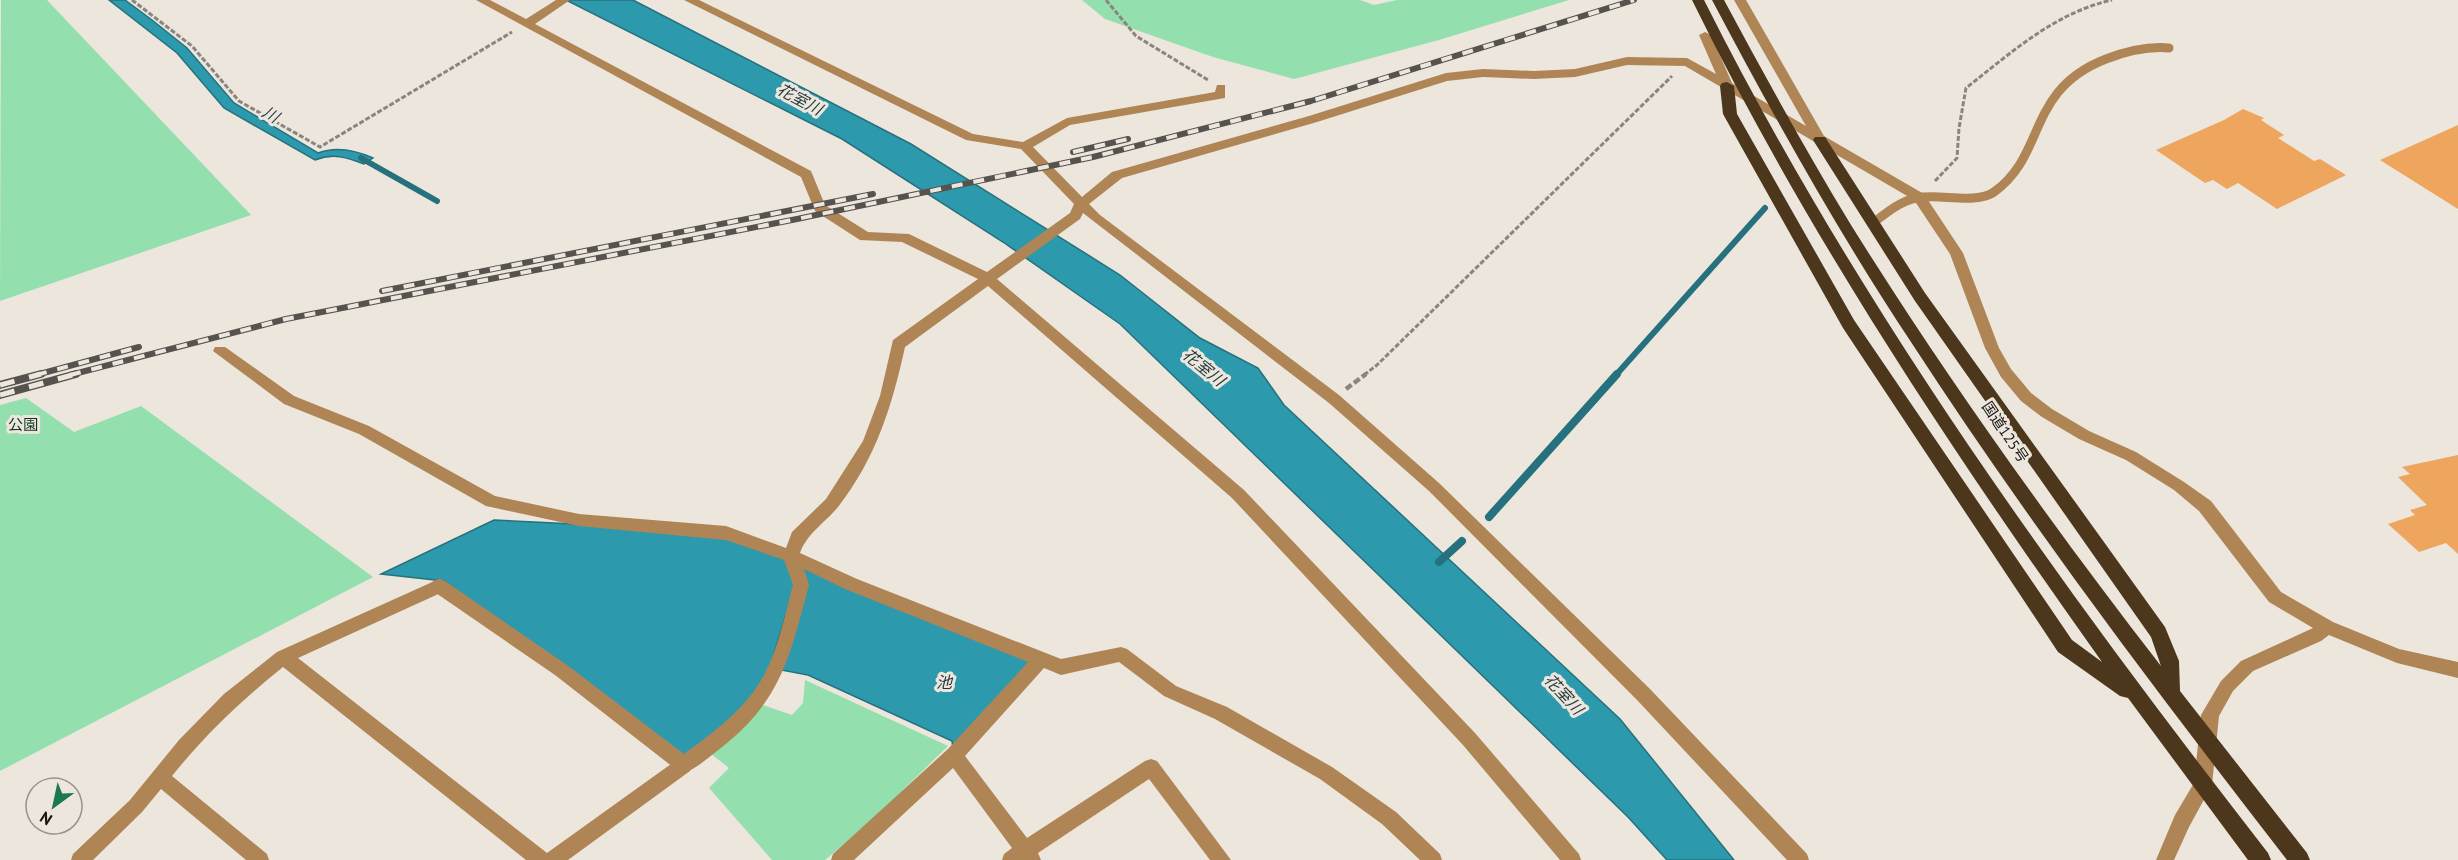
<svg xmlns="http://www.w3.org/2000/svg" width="2458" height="860" font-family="'PT Sans','Noto Sans JP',sans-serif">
	<rect width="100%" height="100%" fill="#ece6dd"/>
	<path fill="#94dfae" d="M1,0H47L251,215L0,301Z
		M1082,0H1360L1374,5L1397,0H1569L1439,40L1294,79L1213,57L1105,19Z
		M26,398L74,432L141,406L373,577L0,771V405Z
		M805,680L948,746L868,824L825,860H772L709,788L729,768L710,753L757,703L792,715L803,703Z"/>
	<path fill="#2d99ad" stroke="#26717e" stroke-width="1.5" d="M109,0H125L152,20L187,48L234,103L318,153C336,146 355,150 373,158L364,164C346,157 333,153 315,160L224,108L177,53Z
		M566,0H633L911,144L1120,275L1200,338L1258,368L1284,405L1620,719L1734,860H1667L1628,817L1120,324L1003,242L842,139Z
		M494,520L575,524L723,537L787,560L795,585L769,670L759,689L727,725L685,759L444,581L381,574Z
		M800,565L1034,661L953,749L952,741L808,675L781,670Z"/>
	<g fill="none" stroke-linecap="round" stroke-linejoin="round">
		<path stroke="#26717e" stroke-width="6" d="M361,158L437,201
			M1616,375L1765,208"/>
		<path stroke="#26717e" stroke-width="8" d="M1489,517L1617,374
			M1439,562L1462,541"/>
	</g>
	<path fill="#eea55e" d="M2243,109L2264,118L2261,120L2284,135L2278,138L2314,161L2320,159L2346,175L2277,209L2238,183L2227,189L2213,180L2205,183L2156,150L2224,120Z
		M2458,125V209L2380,160Z
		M2458,455V554L2446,543L2419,552L2388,524L2415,515L2410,510L2427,505L2398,477L2410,474L2402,467Z"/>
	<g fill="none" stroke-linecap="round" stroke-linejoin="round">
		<path stroke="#89857f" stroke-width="3" stroke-dasharray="5 2" stroke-linecap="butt" d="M132,0L192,46L239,101L320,147L512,32
			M1106,0L1136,36L1208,80
			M1935,181L1957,158L1959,128L1966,88C2011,53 2054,13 2112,0
			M1364,375L1377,365L1672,76"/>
		<path stroke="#89857f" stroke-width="4.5" stroke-dasharray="7 3" stroke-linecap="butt" d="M1346,389L1366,374"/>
		<path stroke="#af8555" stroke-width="9" d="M1873,223C1886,213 1900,201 1917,198C1938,193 1976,205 1994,192C2047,154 2026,90 2106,59C2127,51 2147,46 2169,48"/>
		<path fill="#af8555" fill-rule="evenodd" d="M476,0H490L526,19L556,0H570L535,24L811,171L825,205L868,232L909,234L987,272L1070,213L1074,204L1021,149L966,140L684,0H699L973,134L1023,142L1067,118L1215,92L1217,85H1225V98L1070,125L1033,147L1082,197L1112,172L1309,116L1446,73L1483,69L1534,71L1575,69L1627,57L1687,58L1716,74L1699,35L1705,32L1711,35L1732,83L1806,126L1734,0H1746L1824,136L1924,194L1963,253L1999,348L2011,369L2031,393L2052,409L2089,431L2136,452L2184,482L2211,501L2281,592L2333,622L2399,649L2458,662V678L2397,663L2329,635L2321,641L2253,671L2233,691L2219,716L2212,785L2189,827L2174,860H2156L2175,815L2194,783L2201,715L2221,681L2241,661L2313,628L2269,602L2199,511L2174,490L2126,460L2079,439L2042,417L2021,401L2001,377L1985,348L1950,254L1914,200L1685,66L1627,65L1575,77L1534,79L1483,77L1447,81L1317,122L1122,178L1089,204L1100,215L1339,395L1439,483L1650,689L1807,854L1809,860H1787L1638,701L1429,491L1329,403L1083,213L1080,219L997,279L1244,490L1475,733L1579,854L1581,860H1560L1463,745L1232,498L988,286L905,347C892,406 876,458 838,507C825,523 807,533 800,553L857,579L1061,659L1121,647L1127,649L1176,686L1227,707L1332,767L1396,812L1440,854L1442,860H1420L1382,824L1320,779L1215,719L1164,696L1119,662L1061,675L1044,668L965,756L1027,838L1145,761L1151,759L1157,761L1231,860H1210L1149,779L1038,853L1041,860H1002L1004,854L1012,848L953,768L854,860H831L833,854L948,749L1028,662L845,589L804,569L809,585L807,590L801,592L795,590L784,560L726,540L579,526L486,506L359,434L284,404L213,351L215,347H225L294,396L369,426L495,496L579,514L726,526L786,548L792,532L826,499L863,441L880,396L893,340L978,279L902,242L860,240L815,211L801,177Z
			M439,579L445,581L447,586L445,591L298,658L547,853L678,759L684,757L690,759L693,765L690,771L568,860H526L283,667C242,700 205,735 172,776L267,854L269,860H246L161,789L142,812L93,860H71L73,854L130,800L179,740L224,694L277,652Z"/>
		<path fill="#af8555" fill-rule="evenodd" d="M801,578L807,580L809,585C790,655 782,700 722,747C710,756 698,768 684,773L678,771L555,675L433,591L431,586L433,581L439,579L445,581L567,665L684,754C715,731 747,708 765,673C779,646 785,614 793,585L795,580Z"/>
		<path fill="#4c361c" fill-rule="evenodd" d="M1692,0H1704C1857,305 2059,584 2268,853L2271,860H2248L2128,698L2120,696L2058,652L1843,328L1723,114L1720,86L1722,83L1727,82L1734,86L1737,114L1854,320L2072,640L2102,662C1951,450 1807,234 1692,0Z
			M1712,0H1724C1765,76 1806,151 1851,225C1946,377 2051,524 2161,666L2151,637L1915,301L1813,140L1815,137H1825L1925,293L2165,627L2179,661L2180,691L2307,853L2310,860H2287C2156,691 2028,522 1911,342C1838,232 1774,117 1712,0Z"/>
		<defs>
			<path id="rail-far1" d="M1073,152L1128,139
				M382,291L873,194
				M36,375L139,347
				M70,375L286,319L797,219L1093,157L1311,101L1634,0"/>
			<path id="rail" d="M0,385L41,374
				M0,395L76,374"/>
		</defs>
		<use href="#rail-far1" stroke="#56534e" stroke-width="6"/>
		<use href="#rail" stroke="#56534e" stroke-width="8"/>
		<use href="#rail-far1" stroke="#ece6dd" stroke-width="4" stroke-dasharray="11" stroke-linecap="butt"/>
		<use href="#rail" stroke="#ece6dd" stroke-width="5" stroke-dasharray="15" stroke-linecap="butt"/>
	</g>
	<g text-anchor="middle" stroke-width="6" stroke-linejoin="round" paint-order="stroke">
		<g font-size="15" fill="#0c351e" stroke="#ece6dd">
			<text x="23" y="430">公園</text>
		</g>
		<g font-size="15" fill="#171512" stroke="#ece6dd">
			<text transform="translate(2005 432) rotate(56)" y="5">国道125号</text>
		</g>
		<g font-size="16" font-style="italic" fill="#1f373c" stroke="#ece6dd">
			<text transform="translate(800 99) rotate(28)" y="6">花室川</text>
			<text transform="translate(271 114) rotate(30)" y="6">川</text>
			<text transform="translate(1204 367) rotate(39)" y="6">花室川</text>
			<text x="944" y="688">池</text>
			<text transform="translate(1564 694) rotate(47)" y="6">花室川</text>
		</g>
	</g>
	<g transform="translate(54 806) rotate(213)"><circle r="28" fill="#ece6dd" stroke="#97928c" stroke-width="1.5"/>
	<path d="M0-4.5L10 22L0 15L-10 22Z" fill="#1b794e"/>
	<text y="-9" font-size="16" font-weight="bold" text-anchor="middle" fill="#171512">N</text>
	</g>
</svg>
